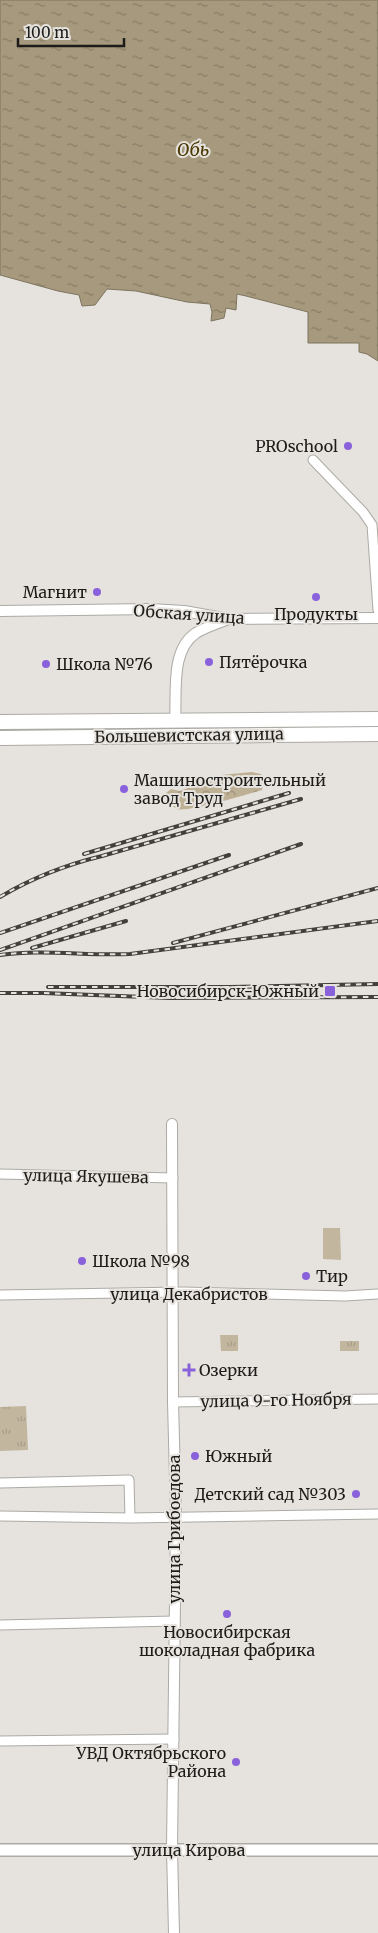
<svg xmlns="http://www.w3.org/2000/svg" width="378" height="1933" font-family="Merriweather,serif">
	<defs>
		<pattern id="forest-crowns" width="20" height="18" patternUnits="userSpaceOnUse" patternTransform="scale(1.25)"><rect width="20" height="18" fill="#beb094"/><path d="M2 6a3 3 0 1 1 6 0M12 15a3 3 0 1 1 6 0" fill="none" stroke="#9a8e78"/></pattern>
		<pattern id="park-tufts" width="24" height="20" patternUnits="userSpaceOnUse" patternTransform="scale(1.25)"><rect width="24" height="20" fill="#c2b69f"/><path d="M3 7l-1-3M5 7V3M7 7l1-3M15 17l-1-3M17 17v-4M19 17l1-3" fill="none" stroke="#a69c88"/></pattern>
		<pattern id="water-ripples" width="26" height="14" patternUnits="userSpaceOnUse" patternTransform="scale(1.25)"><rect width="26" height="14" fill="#a6997d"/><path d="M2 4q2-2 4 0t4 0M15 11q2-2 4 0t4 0" fill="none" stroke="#877c66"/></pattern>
	</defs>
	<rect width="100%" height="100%" fill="#e6e3de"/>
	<path fill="url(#forest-crowns)" d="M251,772L261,774L265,780L262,790C249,794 186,813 177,809C171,806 168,799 166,793L171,789L180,791L221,775Z"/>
	<path fill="url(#park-tufts)" d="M220,1335H238V1351H221Z
		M340,1341H359V1351H340Z
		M26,1406L28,1450L0,1451V1407Z"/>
	<path fill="#c2b69f" d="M323,1228H340L341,1260L323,1259Z"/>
	<path fill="url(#water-ripples)" stroke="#7d745f" d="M0,0H378V361L367,354L359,352V343H308V312L246,296L237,294L236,310L226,308L224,318L211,321L212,312L210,304L187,302L136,291L107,289L95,305L82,306L79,295L58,291L0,275Z"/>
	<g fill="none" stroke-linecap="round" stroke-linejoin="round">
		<defs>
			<path id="minor" d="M313,460L363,512L372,525L378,610
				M0,1174L173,1178
				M0,1295L183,1292L345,1296L378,1294
				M173,1402L378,1399
				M0,1483L129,1480L130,1518
				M0,1516L130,1518L378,1514
				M0,1625L174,1621
				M0,1741L174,1739"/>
			<path id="tertiary" d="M0,611L151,609L184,611L229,619L378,618
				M175,721C177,693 170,650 196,633C206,627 218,623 229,619
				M172,1124L173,1402L176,1517L172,1849L174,1933"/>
			<path id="secondary" d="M0,1850H378"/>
			<path id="trunk" d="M0,722L378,719
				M0,738L378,734"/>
		</defs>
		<use href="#minor" stroke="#acaaa5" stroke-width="11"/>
		<use href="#tertiary" stroke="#acaaa5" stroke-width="12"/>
		<use href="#secondary" stroke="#acaaa5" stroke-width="14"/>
		<use href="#trunk" stroke="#acaaa5" stroke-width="16"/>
		<use href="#minor" stroke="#fff" stroke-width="9"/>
		<use href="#tertiary" stroke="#fff" stroke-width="10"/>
		<use href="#secondary" stroke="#fff" stroke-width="11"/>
		<use href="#trunk" stroke="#fff" stroke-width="14"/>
		<defs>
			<path id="rail" d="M84,854L289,793
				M0,897C32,878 65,865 102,856L301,799
				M0,933L229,855
				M173,943L378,888
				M32,948L126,921
				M0,950L301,844
				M0,955C43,949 86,956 130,954L378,921
				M48,987H230L378,984
				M0,993H43L170,998L378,997"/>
		</defs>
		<use href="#rail" stroke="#41403d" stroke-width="4"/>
		<use href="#rail" stroke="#e6e3de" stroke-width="2" stroke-dasharray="5.5" stroke-linecap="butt"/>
	</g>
	<g fill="#8961db" stroke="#e6e3de" stroke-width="2">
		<circle cx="348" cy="446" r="5"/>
		<circle cx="97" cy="592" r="5"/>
		<circle cx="316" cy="597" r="5"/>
		<circle cx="209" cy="662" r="5"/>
		<circle cx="46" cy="664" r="5"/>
		<circle cx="124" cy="789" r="5"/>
		<rect x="324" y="985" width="12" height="12" rx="2.5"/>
		<circle cx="82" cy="1261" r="5"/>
		<circle cx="306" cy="1276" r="5"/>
		<path d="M186.5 1362.5h5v5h5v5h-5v5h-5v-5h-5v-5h5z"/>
		<circle cx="195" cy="1456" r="5"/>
		<circle cx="356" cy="1494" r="5"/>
		<circle cx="227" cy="1614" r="5"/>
		<circle cx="236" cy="1762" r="5"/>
	</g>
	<g text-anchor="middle" stroke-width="4" stroke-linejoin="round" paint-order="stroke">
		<g font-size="16" fill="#1d1c1a" stroke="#e6e3de" text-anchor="start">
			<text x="338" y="452" text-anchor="end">PROschool</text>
			<text x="87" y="598" text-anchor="end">Магнит</text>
			<text x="316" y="620" text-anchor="middle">Продукты</text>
			<text x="219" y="668">Пятёрочка</text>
			<text x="56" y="670">Школа №76</text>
			<text x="134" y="786">Машиностроительный<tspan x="134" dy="18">завод Труд</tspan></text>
			<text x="319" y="997" text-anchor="end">Новосибирск-Южный</text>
			<text x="92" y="1267">Школа №98</text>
			<text x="316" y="1282">Тир</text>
			<text x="199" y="1376">Озерки</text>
			<text x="205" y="1462">Южный</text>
			<text x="346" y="1500" text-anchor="end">Детский сад №303</text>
			<text x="227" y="1638" text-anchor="middle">Новосибирская<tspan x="227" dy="18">шоколадная фабрика</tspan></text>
			<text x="226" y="1759" text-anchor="end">УВД Октябрьского<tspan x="226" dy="18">Района</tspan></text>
		</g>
		<g font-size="16" fill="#1d1c1a" stroke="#e6e3de">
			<text transform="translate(189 614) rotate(4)" y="6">Обская улица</text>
			<text transform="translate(189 735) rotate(-1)" y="6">Большевистская улица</text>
			<text transform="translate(86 1176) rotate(1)" y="6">улица Якушева</text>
			<text x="189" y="1300">улица Декабристов</text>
			<text transform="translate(276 1400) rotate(-1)" y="6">улица 9-го Ноября</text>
			<text transform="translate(174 1529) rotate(-90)" y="6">улица Грибоедова</text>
			<text x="189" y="1856">улица Кирова</text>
		</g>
		<g font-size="18" font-style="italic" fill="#4b3700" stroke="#e6e3de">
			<text x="193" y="156">Обь</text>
		</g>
	</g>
	<path d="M18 38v8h106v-8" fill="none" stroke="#1d1c1a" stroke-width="2.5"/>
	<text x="25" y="38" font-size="15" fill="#1d1c1a" stroke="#e6e3de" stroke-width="4" paint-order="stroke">100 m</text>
</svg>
